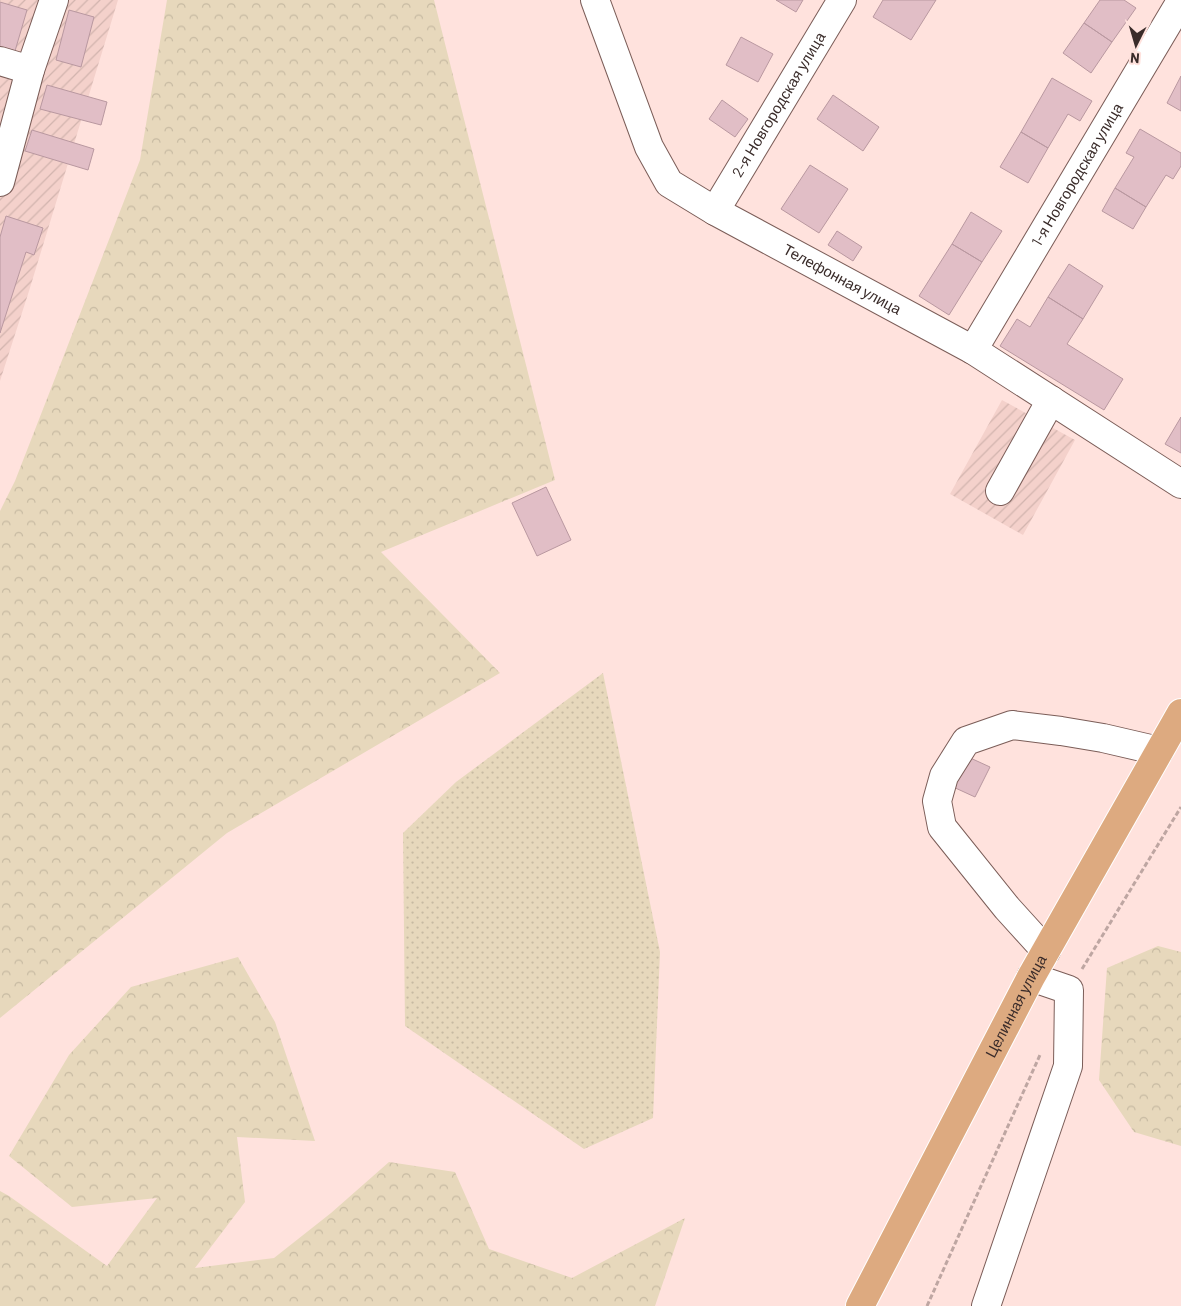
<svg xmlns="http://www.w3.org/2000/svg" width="1181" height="1306" font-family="Barlow,sans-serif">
	<defs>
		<pattern id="industrial-furrows" width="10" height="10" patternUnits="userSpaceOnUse" patternTransform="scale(1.25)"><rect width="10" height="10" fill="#f4d1cb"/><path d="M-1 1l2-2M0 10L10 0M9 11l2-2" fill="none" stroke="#d2b4ae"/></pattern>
		<pattern id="green-dots" width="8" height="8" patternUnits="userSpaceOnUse" patternTransform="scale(1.25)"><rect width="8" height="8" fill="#e7d8bc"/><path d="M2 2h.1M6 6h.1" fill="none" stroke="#c7baa2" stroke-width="1.8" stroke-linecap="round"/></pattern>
		<pattern id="forest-crowns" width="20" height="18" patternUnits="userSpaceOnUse" patternTransform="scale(1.25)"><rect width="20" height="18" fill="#e7d8bc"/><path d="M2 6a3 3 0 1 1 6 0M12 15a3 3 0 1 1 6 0" fill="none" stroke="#c7baa2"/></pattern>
	</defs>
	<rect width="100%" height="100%" fill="#ffe2dd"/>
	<path fill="url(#industrial-furrows)" d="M0,0H118L29,291L0,381Z
		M1002,400L1075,440L1023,535L950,494Z"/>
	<path fill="url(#green-dots)" d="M603,673L660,952L653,1118L584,1149L405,1026L403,833L456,782Z"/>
	<path fill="url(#forest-crowns)" d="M167,0H434L555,480L381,552L500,673L227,833L0,1018V511L15,481L140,160Z
		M1158,946L1181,952V1146L1134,1132L1099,1080L1107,968Z
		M238,957L275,1022L315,1141L237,1137L245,1202L195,1268L274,1258L331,1213L389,1162L455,1172L489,1249L572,1278L685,1218L655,1306H0V1191L9,1196L107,1266L157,1198L72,1207L9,1156L69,1055L131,987Z"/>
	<path fill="#e1bec6" stroke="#b998a0" d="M776,0H803L796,12Z
		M883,0H936L911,40L873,17Z
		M1100,0H1124L1136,8L1112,42L1084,23Z
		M0,2L27,10L15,51L0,47Z
		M69,10L94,17L81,67L56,60Z
		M1084,23L1112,42L1091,73L1063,53Z
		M741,37L773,54L758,82L726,65Z
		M1181,76V111L1167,103Z
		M1052,78L1092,101L1080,121L1068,114L1048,148L1021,132Z
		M47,85L107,102L101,125L40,109Z
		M833,95L879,127L863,151L817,119Z
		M722,100L748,119L735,137L709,119Z
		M1140,129L1181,153V166L1173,179L1166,175L1146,207L1115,188L1134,157L1126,153Z
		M32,130L94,149L88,170L25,151Z
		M1021,132L1048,148L1028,183L1000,167Z
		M810,165L848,189L819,233L781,209Z
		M1115,188L1146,207L1133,229L1102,211Z
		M971,212L1002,231L982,262L952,244Z
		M6,216L43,228L34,255L26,252L0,333V237Z
		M837,231L862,247L853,261L828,245Z
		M952,244L982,262L949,315L919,296Z
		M1069,264L1103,286L1083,319L1048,297Z
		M1048,297L1083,319L1067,344L1123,379L1104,410L1000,346L1017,319L1030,327Z
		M1181,417V453L1165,444Z
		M546,487L571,540L537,556L512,503Z
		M966,756L990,767L975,797L951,786Z"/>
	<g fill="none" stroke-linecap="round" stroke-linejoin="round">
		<defs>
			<g id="minor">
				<path id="s1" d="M595,0L649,147L669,183L715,211L973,350L1181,484"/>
				<path d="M0,61L30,70"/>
				<path d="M0,182L30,70L54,0"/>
				<path id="s2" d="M715,211L842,0"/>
				<path id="s3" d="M973,350L1181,1"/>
				<path d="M1000,491L1051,400"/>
				<path d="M1046,951L1007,908L942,827L937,801L944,776L966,741L1012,725L1061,731L1103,738L1159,751"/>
				<path d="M986,1306L1068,1066L1069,990L1031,977"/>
			</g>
			<g id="major">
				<path id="s4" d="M860,1306L1031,977L1181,713"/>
			</g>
		</defs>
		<use href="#minor" stroke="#7b5d58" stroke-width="30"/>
		<use href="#major" stroke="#fff" stroke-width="30"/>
		<path stroke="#bea6a2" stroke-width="3" stroke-dasharray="5 2.5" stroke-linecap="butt" d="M1082,969L1181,807
			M927,1306L1040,1055"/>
		<use href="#minor" stroke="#fff" stroke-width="28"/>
		<use href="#major" stroke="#ddaa80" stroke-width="28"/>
	</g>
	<g text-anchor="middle" stroke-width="4" stroke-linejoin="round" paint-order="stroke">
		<g font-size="15" fill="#3a2c2a" stroke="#ffe2dd">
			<text dy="5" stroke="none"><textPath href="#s2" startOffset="124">2-я Новгородская улица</textPath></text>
			<text dy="5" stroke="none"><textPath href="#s3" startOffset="204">1-я Новгородская улица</textPath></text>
			<text dy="5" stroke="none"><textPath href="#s1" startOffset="396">Телефонная улица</textPath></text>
			<text dy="5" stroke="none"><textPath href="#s4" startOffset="338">Целинная улица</textPath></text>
		</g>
	</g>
	<g transform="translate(1136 45) rotate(185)" stroke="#ffe2dd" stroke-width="4" paint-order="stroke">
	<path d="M0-4L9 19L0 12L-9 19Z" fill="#3a2c2a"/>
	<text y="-8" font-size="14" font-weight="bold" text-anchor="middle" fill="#3a2c2a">N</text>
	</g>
</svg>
